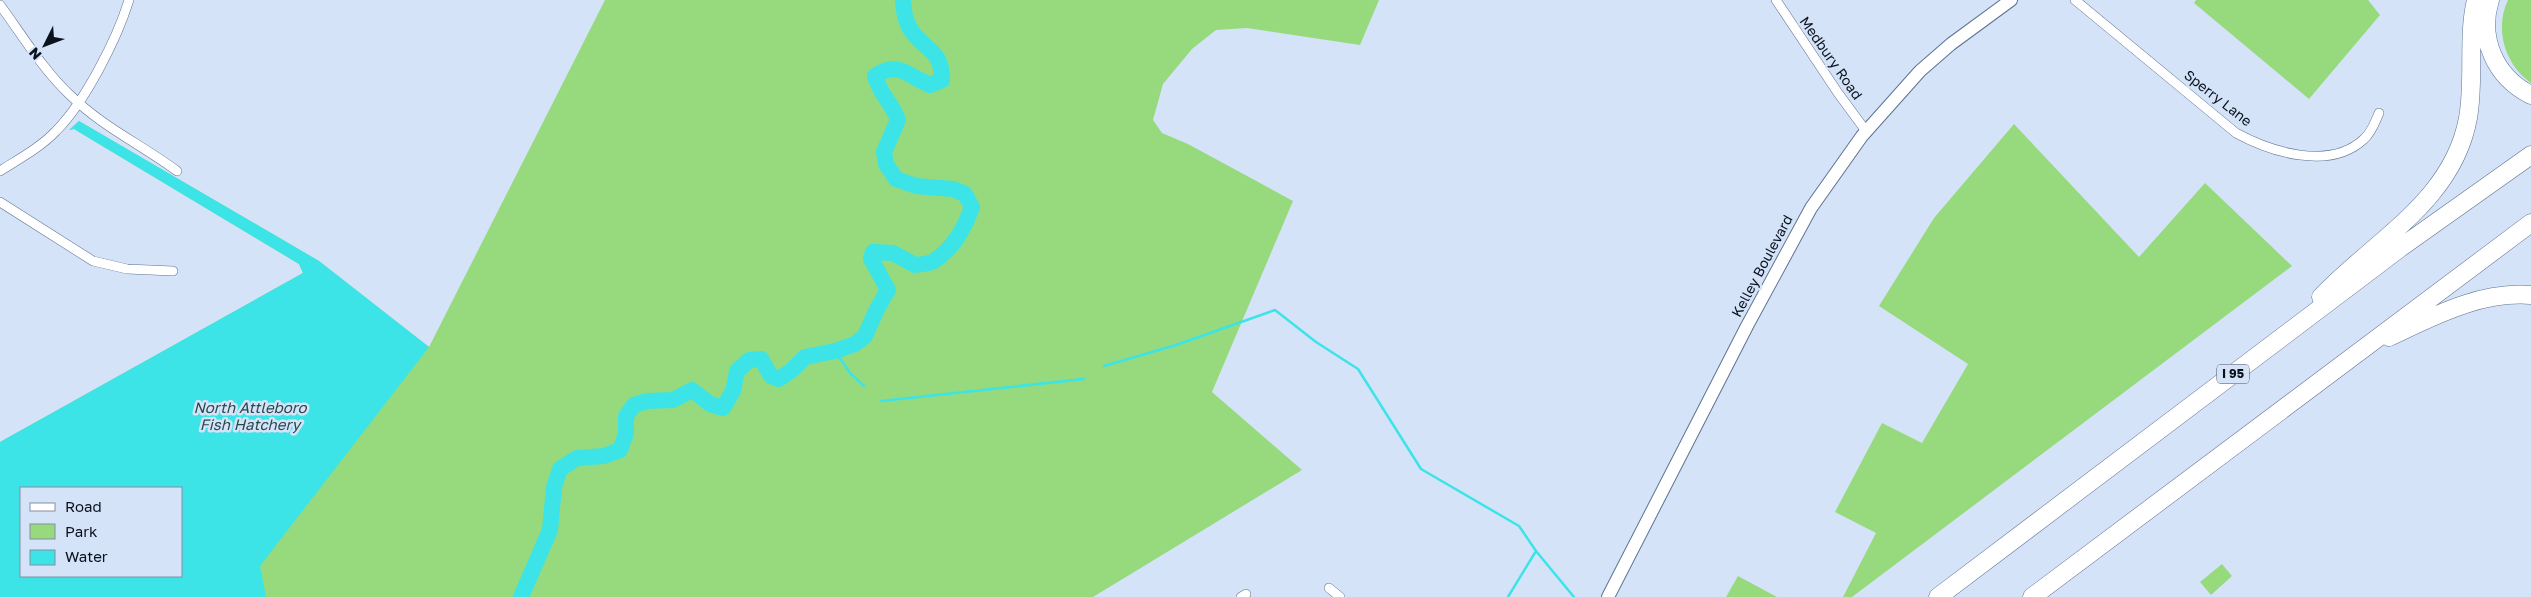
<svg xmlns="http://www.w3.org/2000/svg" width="2531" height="597" font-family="'Golos Text',sans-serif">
	<rect width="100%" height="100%" fill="#d5e3f9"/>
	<path fill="#96da7d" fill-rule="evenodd" d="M605,0H1379L1360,45L1247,28L1216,30L1192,49L1163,84L1153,120L1162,133L1188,144L1293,201L1212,392L1302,470L1093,597H0V442L303,273L299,264L74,129L69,130L79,121L319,261L429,347ZM21,488H181V576H21Z
		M2196,0H2368L2380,15L2309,99L2194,3Z
		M2508,0H2531V83C2505,65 2494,29 2508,0Z
		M2014,124L2139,257L2205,183L2292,266L1852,597H1843L1876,533L1835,512L1882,423L1922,443L1968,364L1879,306L1934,218Z
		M2222,564L2232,576L2211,595L2200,582Z
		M1738,576L1777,597H1726Z"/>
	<path fill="#3ce4e8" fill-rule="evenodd" d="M79,121L319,261L429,347L260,566L266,597H0V442L303,273L299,264L74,129L69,130ZM181,488V576H21V488Z"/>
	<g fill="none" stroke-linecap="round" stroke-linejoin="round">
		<path stroke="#3ce4e8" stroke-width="2.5" d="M835,351L850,373L864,386
			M1104,366L1176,345L1275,310L1316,342L1358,369L1421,469L1519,526L1536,551L1508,597
			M881,401L1084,379
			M1536,551L1574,597"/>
		<path stroke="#3ce4e8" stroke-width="16" d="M521,597L550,530L554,487L560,469L577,458L604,456L620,450L626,434V416L634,405L647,401L673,400L692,390L710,404L723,408L733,391L737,371L749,360L761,359L771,376L779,379L792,370L805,357L835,351L855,344L865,336L877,309L888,290L871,259L873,252L893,253L915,265C921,264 929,264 934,261C953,249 965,227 972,207L965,194L953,189L916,186L896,179L886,164L884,152L898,120C892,103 879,93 875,76C898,60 908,76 930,85L942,80C942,51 928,52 913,33C905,23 904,12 903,0"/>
		<defs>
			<path id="minor" d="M1776,0L1838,93L1866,131
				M2075,0L2236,133C2271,152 2330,171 2364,139C2372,132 2375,122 2379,113
				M0,5C22,35 43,70 71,96C103,127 142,145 177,171
				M0,171C19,159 41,147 56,131C85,102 117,39 129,0
				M0,202L93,261L127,269L173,271
				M1329,588L1340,597
				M1241,597L1246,594"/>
			<path id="secondary" d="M1608,597L1747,326L1811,208L1862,136L1920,71L1951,44L2011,0"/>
			<path id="motorway" d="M2490,0C2478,38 2495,77 2531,95
				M2321,297C2375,240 2453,201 2468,118C2475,79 2467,38 2476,0
				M2389,337C2434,316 2480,291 2531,295
				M1938,597L2400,248L2531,155
				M2032,597L2531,223"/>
		</defs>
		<use href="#minor" stroke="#5d7291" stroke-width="10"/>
		<use href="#secondary" stroke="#5d7291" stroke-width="14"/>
		<use href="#motorway" stroke="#5d7291" stroke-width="19"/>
		<use href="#minor" stroke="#fff" stroke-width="9"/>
		<use href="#secondary" stroke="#fff" stroke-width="12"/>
		<use href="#motorway" stroke="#fff" stroke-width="18"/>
	</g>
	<g text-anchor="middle" stroke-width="5" stroke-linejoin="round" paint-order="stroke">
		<rect fill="#d5e3f9" stroke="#475160" stroke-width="1" x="2217" y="364.5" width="32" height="19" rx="4"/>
		<g font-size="12" font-weight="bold" fill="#0a121e">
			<text x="2233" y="378">I 95</text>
		</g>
		<g font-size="14" fill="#0a121e" stroke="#d5e3f9">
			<text transform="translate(1831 58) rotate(55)" y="5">Medbury Road</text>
			<text transform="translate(2218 98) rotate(38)" y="5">Sperry Lane</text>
			<text transform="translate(1762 266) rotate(-62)" y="5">Kelley Boulevard</text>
		</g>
		<g font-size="15" font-style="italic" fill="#294a4b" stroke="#d5e3f9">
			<text x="250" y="413">North Attleboro<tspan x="250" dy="17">Fish Hatchery</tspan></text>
		</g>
	</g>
	<rect x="20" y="487" width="162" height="90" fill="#d5e3f9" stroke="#848fa1"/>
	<rect x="30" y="503" width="25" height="8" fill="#ffffff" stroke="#848fa1"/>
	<text x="65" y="512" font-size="15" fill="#0a121e">Road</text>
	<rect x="30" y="524" width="25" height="15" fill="#96da7d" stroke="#848fa1"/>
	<text x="65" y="537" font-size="15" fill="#0a121e">Park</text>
	<rect x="30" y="550" width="25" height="15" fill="#3ce4e8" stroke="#848fa1"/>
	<text x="65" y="562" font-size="15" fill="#0a121e">Water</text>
	<g transform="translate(45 45) rotate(228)" stroke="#d5e3f9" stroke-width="4" paint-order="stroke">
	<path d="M0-4L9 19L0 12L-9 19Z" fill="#0a121e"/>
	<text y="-8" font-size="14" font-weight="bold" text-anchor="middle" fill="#0a121e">N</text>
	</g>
</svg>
